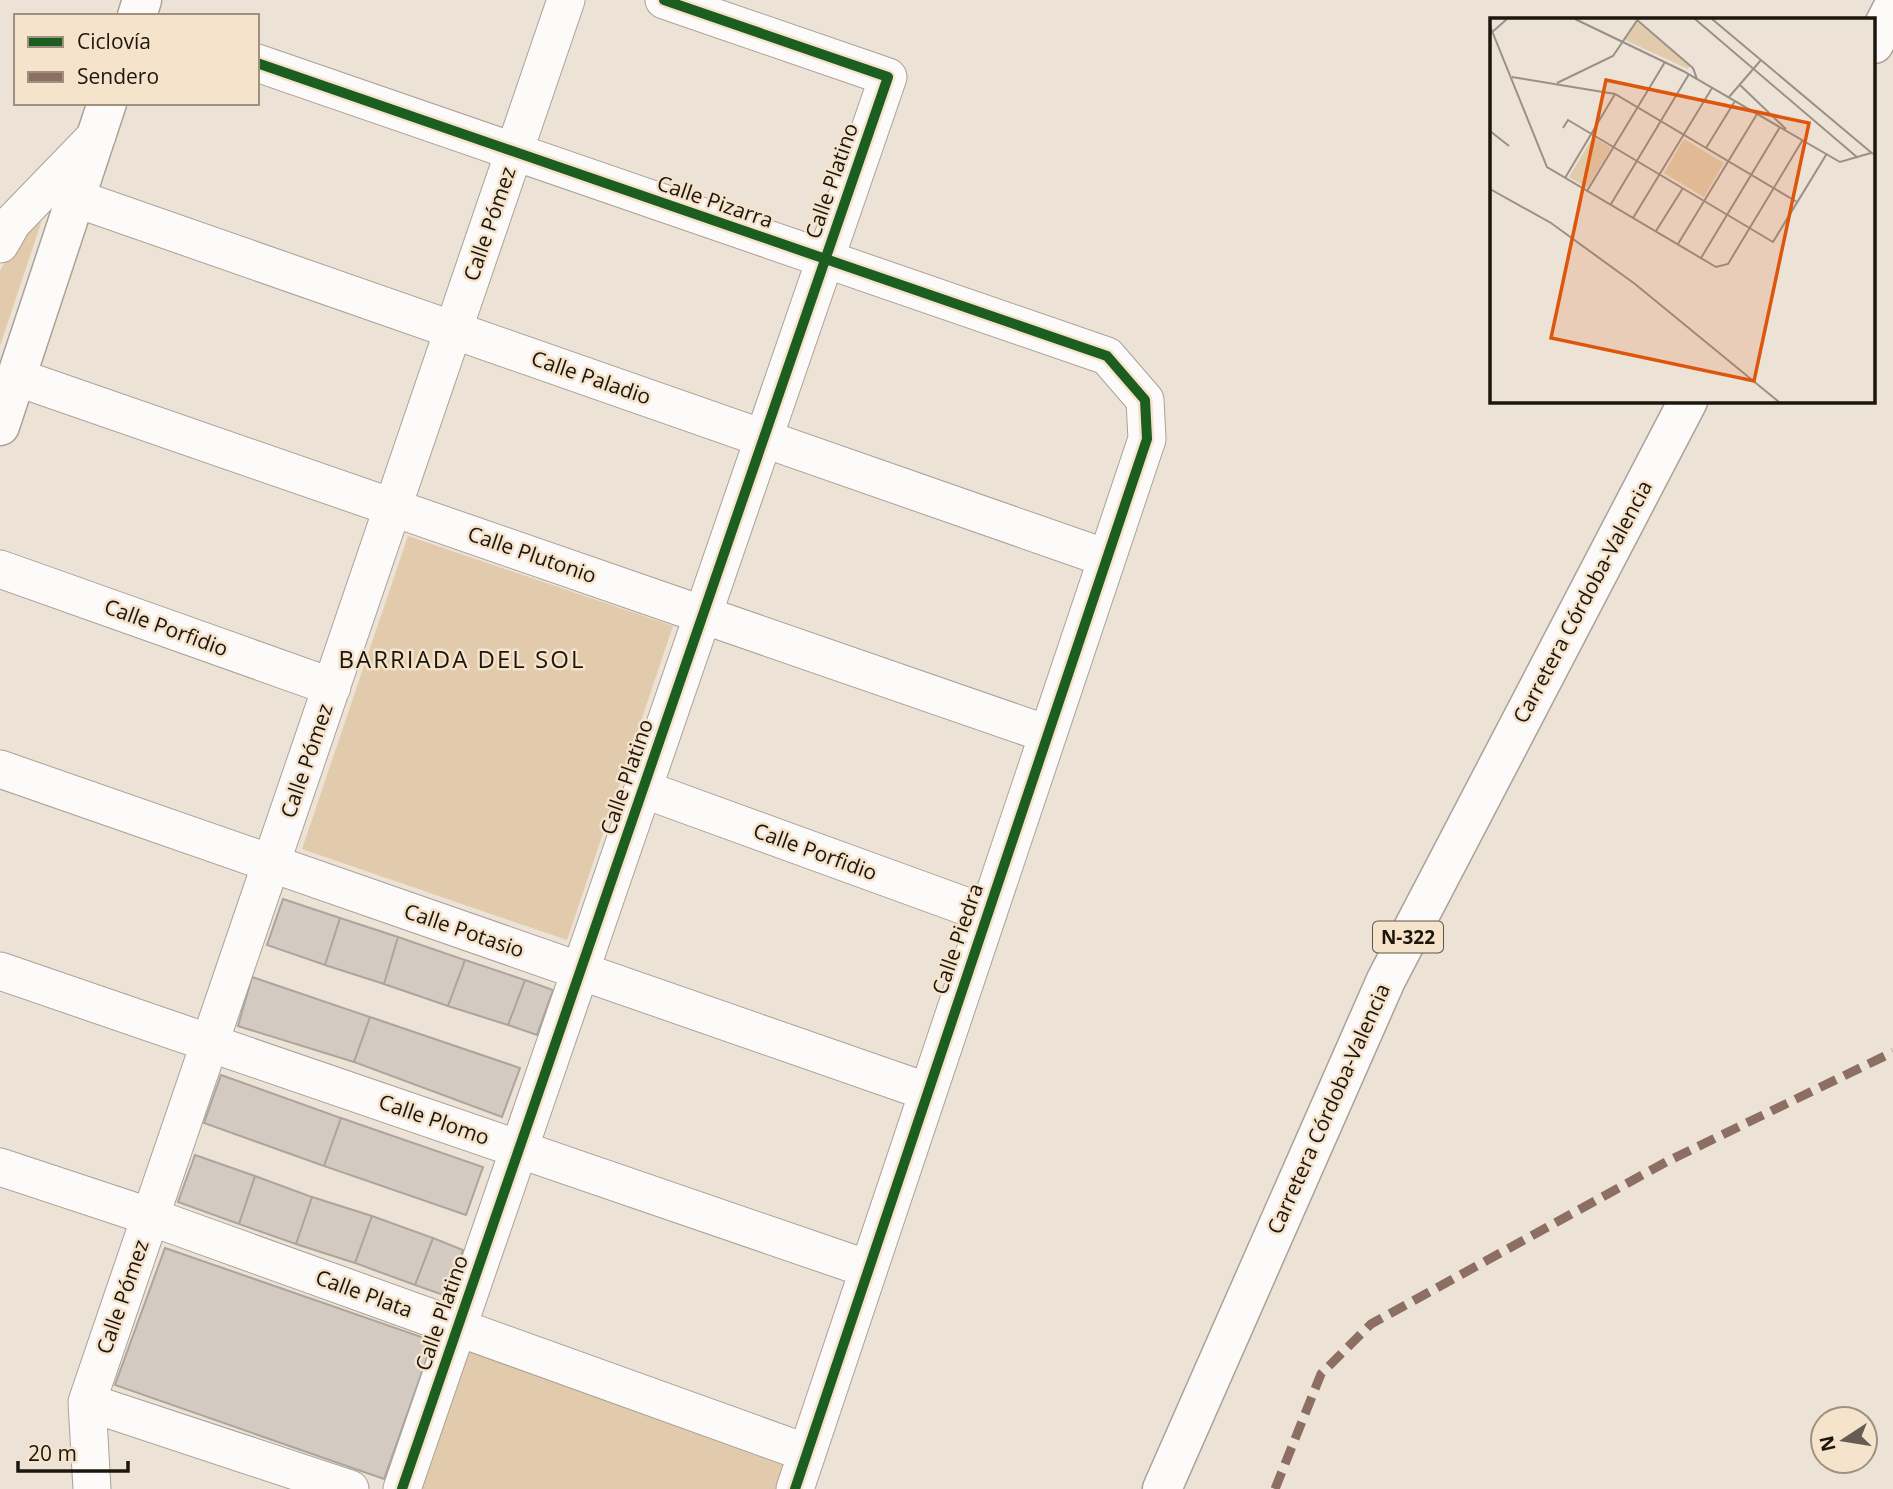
<svg xmlns="http://www.w3.org/2000/svg" width="1893" height="1489" font-family="'Open Sans',sans-serif">
	<rect width="100%" height="100%" fill="#ece2d6"/>
	<path fill="#e2caac" d="M41,222V223L0,346V271L23,229Z
		M408,536L673,626L567,940L302,849Z
		M470,1348L786,1461L776,1489H421Z"/>
	<path fill="#d3cbc1" stroke="#ada59b" stroke-width="2" d="M283,899L340,918L325,965L267,945Z
		M340,918L398,937L384,984L325,965Z
		M398,937L465,960L448,1006L384,984Z
		M465,960L525,980L508,1025L448,1006Z
		M252,977L370,1017L354,1062L238,1026Z
		M525,980L553,990L537,1035L508,1025Z
		M370,1017L520,1068L502,1117L354,1062Z
		M221,1075L341,1118L324,1166L204,1123Z
		M341,1118L483,1167L466,1215L324,1166Z
		M195,1155L255,1176L239,1224L178,1202Z
		M255,1176L312,1197L296,1244L239,1224Z
		M312,1197L372,1216L355,1263L296,1244Z
		M372,1216L433,1238L415,1285L355,1263Z
		M433,1238L463,1250L446,1296L415,1285Z
		M165,1248L433,1341L384,1479L115,1385Z"/>
	<g fill="none" stroke-linecap="round" stroke-linejoin="round">
		<defs>
			<path id="minor" d="M257,63L1107,356L1145,400L1147,439L795,1489
				M75,198L1106,558
				M0,244L12,223L97,135
				M16,377L1047,734
				M0,569L332,687
				M0,769L928,1092
				M643,789L987,914
				M0,971L868,1269
				M0,1167L151,1217L807,1453
				M87,1402L350,1489
				M92,1489L87,1402L566,0
				M402,1489L888,77L664,0"/>
			<path id="secondary" d="M137,16L142,0
				M0,426L107,103"/>
			<path id="trunk" d="M1874,44L1893,7
				M1162,1489L1386,980L1688,401"/>
		</defs>
		<use href="#minor" stroke="#aaa299" stroke-width="39"/>
		<use href="#secondary" stroke="#aaa299" stroke-width="41"/>
		<use href="#trunk" stroke="#aaa299" stroke-width="41"/>
		<use href="#minor" stroke="#fcfbf9" stroke-width="37"/>
		<use href="#secondary" stroke="#fcfbf9" stroke-width="38"/>
		<use href="#trunk" stroke="#fcfbf9" stroke-width="38"/>
		<path stroke="#8d6e63" stroke-width="9" stroke-dasharray="18 9" stroke-linecap="butt" d="M1275,1489L1321,1374L1371,1324L1666,1162L1893,1052"/>
		<defs>
			<path id="cycleway" d="M257,63L1107,356L1145,400L1147,439L795,1489
				M402,1489L888,77L664,0"/>
		</defs>
		<use href="#cycleway" stroke="#f6e3cc" stroke-width="15"/>
		<use href="#cycleway" stroke="#1b5e20" stroke-width="10"/>
	</g>
	<g text-anchor="middle" stroke-width="5" stroke-linejoin="round" paint-order="stroke">
		<rect fill="#f6e3cc" stroke="#5d5446" stroke-width="2" x="1373" y="921.5" width="70" height="31" rx="5"/>
		<g font-size="19" font-weight="bold" fill="#1c160d">
			<text x="1408" y="944">N-322</text>
		</g>
		<g font-size="21" fill="#1c160d" stroke="#f6e3cc">
			<text transform="translate(832 181) rotate(-71)" y="7">Calle Platino</text>
			<text transform="translate(715 202) rotate(19)" y="7">Calle Pizarra</text>
			<text transform="translate(490 224) rotate(-71)" y="7">Calle Pómez</text>
			<text transform="translate(591 378) rotate(19)" y="7">Calle Paladio</text>
			<text transform="translate(532 555) rotate(19)" y="7">Calle Plutonio</text>
			<text transform="translate(1583 602) rotate(-62)" y="7">Carretera Córdoba-Valencia</text>
			<text transform="translate(166 628) rotate(20)" y="7">Calle Porfidio</text>
			<text transform="translate(307 761) rotate(-71)" y="7">Calle Pómez</text>
			<text transform="translate(627 777) rotate(-71)" y="7">Calle Platino</text>
			<text transform="translate(815 852) rotate(20)" y="7">Calle Porfidio</text>
			<text transform="translate(464 931) rotate(19)" y="7">Calle Potasio</text>
			<text transform="translate(958 939) rotate(-71)" y="7">Calle Piedra</text>
			<text transform="translate(1329 1109) rotate(-66)" y="7">Carretera Córdoba-Valencia</text>
			<text transform="translate(434 1120) rotate(19)" y="7">Calle Plomo</text>
			<text transform="translate(364 1294) rotate(20)" y="7">Calle Plata</text>
			<text transform="translate(123 1297) rotate(-71)" y="7">Calle Pómez</text>
			<text transform="translate(442 1313) rotate(-71)" y="7">Calle Platino</text>
		</g>
		<g font-size="24" letter-spacing="2" fill="#1c160d" stroke="#f6e3cc">
			<text x="462" y="668">BARRIADA DEL SOL</text>
		</g>
	</g>
	<g transform="translate(1490 18)">
		<rect width="385" height="385" fill="#ece2d6"/>
		<path d="M147,4L200,47L198,51L133,21ZM103,119L121,130L97,170L79,159ZM194,121L234,145L214,179L174,155Z" fill="#e2caac"/>
		<path fill="none" stroke="#999086" stroke-width="2" d="M85,1L193,53L350,144L381,135M205,1L368,140M222,1L383,136M147,2L203,50L207,61M0,8L57,149L226,249L238,246L312,123M0,16L17,1M22,59L125,76L307,184M67,65L123,38L148,1M250,67L296,111M239,79L271,42M73,110L78,102L283,224L336,137M0,113L19,128M216,130L245,83M75,160L125,76M0,171L61,205L145,266L289,384M97,173L175,44M121,186L199,56M143,200L222,70M166,213L193,170M188,226L267,96M211,240L290,109"/>
		<path fill="#de560c" fill-opacity="0.15" stroke="#de560c" stroke-width="3.5" d="M116,62L319,105L264,363L61,320Z"/>
		<rect width="385" height="385" fill="none" stroke="#1c160d" stroke-width="3.5"/>
	</g>
	<rect x="14" y="14" width="245" height="91" fill="#f6e3cc" stroke="#9f9180" stroke-width="2"/>
	<rect x="28" y="37" width="35" height="10" fill="#1b5e20" stroke="#9f9180" stroke-width="2"/>
	<text x="77" y="49" font-size="21" fill="#1c160d">Ciclovía</text>
	<rect x="28" y="72" width="35" height="10" fill="#8d6e63" stroke="#9f9180" stroke-width="2"/>
	<text x="77" y="84" font-size="21" fill="#1c160d">Sendero</text>
	<g transform="translate(1844 1440) rotate(258)"><circle r="33" fill="#f6e3cc" stroke="#9f9180" stroke-width="2"/>
	<path d="M0-5L12 26L0 18L-12 26Z" fill="#655d53"/>
	<text y="-10" font-size="19" font-weight="bold" text-anchor="middle" fill="#1c160d">N</text>
	</g>
	<path d="M18 1461v10h110v-10" fill="none" stroke="#1c160d" stroke-width="3.5"/>
	<text x="28" y="1461" font-size="21" fill="#1c160d" stroke="#f6e3cc" stroke-width="5" paint-order="stroke">20 m</text>
</svg>
